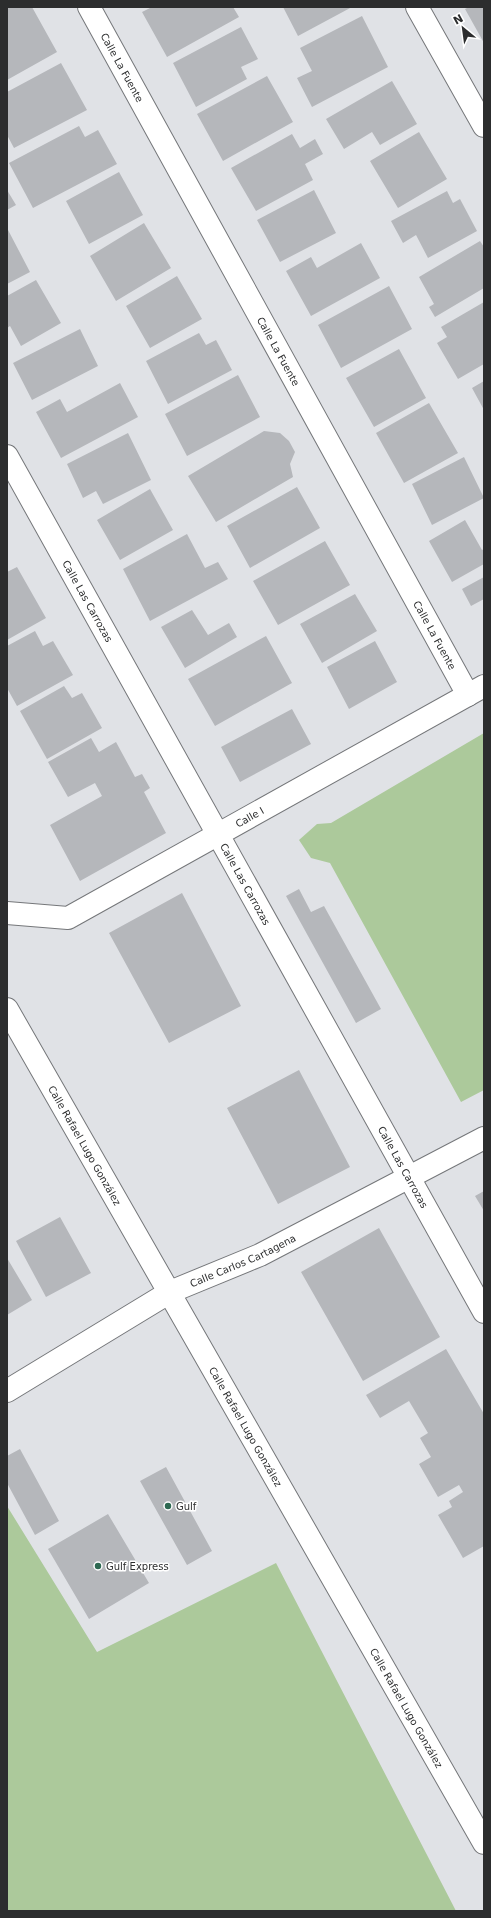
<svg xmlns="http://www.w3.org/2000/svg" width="491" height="1918" font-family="'DejaVu Sans',sans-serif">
	<rect width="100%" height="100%" fill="#e0e2e6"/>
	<path fill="#acc99b" d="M484,733V1090L461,1102L330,863L311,858L299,840L317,824L331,823Z
		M7,1506L97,1652L276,1563L456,1911H7Z"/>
	<path fill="#b5b7bb" d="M7,7H32L57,52L7,80Z
		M152,7H233L239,17L167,57L142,12Z
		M283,7H352L298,36Z
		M469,7H484V43L465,9Z
		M362,16L388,67L312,107L297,78L312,71L300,48Z
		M241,27L258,59L241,67L247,79L196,107L173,63Z
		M61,63L87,110L14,148L7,135V92Z
		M267,76L293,122L223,161L197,114Z
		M392,81L417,124L380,145L372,132L344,149L326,119Z
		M79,126L85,137L98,130L117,164L33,208L9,163Z
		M419,132L447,179L398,208L370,161Z
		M292,134L300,148L315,139L323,154L305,164L313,180L256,211L231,168Z
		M119,172L143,215L89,244L66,201Z
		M7,190L16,205L7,210Z
		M314,190L336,233L280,262L257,220Z
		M447,191L453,203L460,199L477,231L428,258L416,235L403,243L391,221Z
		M144,223L171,268L116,301L90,256Z
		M7,228L30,272L7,284Z
		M480,241L484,247V288L435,317L429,307L434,304L419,277Z
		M361,243L380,278L311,316L286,271L311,257L317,268Z
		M177,276L202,319L150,348L126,306Z
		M36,280L61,323L21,346L10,326L7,328V296Z
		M389,286L412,329L341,368L318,325Z
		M484,302V364L458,379L437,343L447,337L441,327Z
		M80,329L98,366L32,400L13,363Z
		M199,333L206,345L216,340L232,370L168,404L146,361Z
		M399,349L426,398L374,427L346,378Z
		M238,375L260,417L187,456L165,414Z
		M484,381V410L472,388Z
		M120,383L138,417L61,458L36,412L60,399L67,412Z
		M429,403L458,453L404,483L376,433Z
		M264,431L280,433L289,441L295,452L290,464L293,477L216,522L188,476Z
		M128,433L151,480L103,504L96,491L83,498L67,464Z
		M464,457L484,498L432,525L412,484Z
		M297,487L320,528L250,568L227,526Z
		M150,489L173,530L120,560L97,520Z
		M465,520L482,550L484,549V564L452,582L429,541Z
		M187,534L205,568L218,562L228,579L150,621L123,569Z
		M325,541L350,585L278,625L253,581Z
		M17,567L46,618L7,640V572Z
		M484,577V599L471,606L462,589Z
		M355,594L377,631L322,663L300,624Z
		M192,610L208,635L229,623L237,637L185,668L161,627Z
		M35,631L43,646L53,641L73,675L17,706L7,688V646Z
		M266,636L292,683L215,726L188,679Z
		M375,641L397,682L349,709L327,667Z
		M64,686L72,698L82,693L102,728L47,759L20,711Z
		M292,709L311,744L240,782L221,747Z
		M91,738L99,752L116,742L135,777L142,774L150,788L144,792L166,833L80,881L50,825L102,796L95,783L68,797L48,762Z
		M299,889L311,912L324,906L381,1009L356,1023L286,896Z
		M182,893L241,1006L169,1043L109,933Z
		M299,1070L350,1167L278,1204L227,1108Z
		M484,1191V1211L475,1196Z
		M60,1217L91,1273L46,1297L16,1241Z
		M379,1228L440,1337L363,1381L301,1272Z
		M7,1258L32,1300L7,1315Z
		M446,1349L484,1414V1546L463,1558L438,1515L452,1507L449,1501L463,1492L459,1485L438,1497L419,1464L431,1457L420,1438L428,1433L409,1401L380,1418L366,1395Z
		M20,1449L59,1521L35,1535L7,1483V1456Z
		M166,1467L212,1551L187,1565L140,1481Z
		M108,1514L149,1583L89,1619L48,1549Z"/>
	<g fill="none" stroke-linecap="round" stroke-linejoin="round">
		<defs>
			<g id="street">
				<path id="s1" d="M89,7L468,695"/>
				<path d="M417,7L484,126"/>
				<path id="s2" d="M7,456L484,1312"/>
				<path id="s3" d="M7,913L68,918L484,686"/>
				<path id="s4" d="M7,1391L170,1292L260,1255L484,1138"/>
			</g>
			<g id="secondary">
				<path id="s5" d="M7,1009L484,1843"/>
			</g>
		</defs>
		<use href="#street" stroke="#75777a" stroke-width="24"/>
		<use href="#secondary" stroke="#75777a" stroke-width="24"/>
		<use href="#street" stroke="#fff" stroke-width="22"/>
		<use href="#secondary" stroke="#fff" stroke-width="22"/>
	</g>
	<g fill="#2e6952" stroke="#fff" stroke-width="1.5">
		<circle cx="168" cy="1506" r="4"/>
		<circle cx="98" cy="1566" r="4"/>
	</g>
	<g text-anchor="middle" stroke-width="3" stroke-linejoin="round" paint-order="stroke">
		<g font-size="10" fill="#2c2d2e" stroke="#fff">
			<text dy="4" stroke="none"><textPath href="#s1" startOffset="69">Calle La Fuente</textPath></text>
			<text dy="4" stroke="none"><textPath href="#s1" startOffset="393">Calle La Fuente</textPath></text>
			<text dy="4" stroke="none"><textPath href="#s2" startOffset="166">Calle Las Carrozas</textPath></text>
			<text dy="4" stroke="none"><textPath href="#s1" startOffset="717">Calle La Fuente</textPath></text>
			<text dy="4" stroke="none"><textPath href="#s3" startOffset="269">Calle I</textPath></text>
			<text dy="4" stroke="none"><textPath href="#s2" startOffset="490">Calle Las Carrozas</textPath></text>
			<text dy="4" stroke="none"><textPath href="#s5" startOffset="157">Calle Rafael Lugo González</textPath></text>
			<text dy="4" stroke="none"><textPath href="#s2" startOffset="814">Calle Las Carrozas</textPath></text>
			<text dy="4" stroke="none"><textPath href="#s4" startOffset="270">Calle Carlos Cartagena</textPath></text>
			<text dy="4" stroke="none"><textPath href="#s5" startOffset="481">Calle Rafael Lugo González</textPath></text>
			<text dy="4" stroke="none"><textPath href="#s5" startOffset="805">Calle Rafael Lugo González</textPath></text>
		</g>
		<g font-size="10" fill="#2c2d2e" stroke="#fff" text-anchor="start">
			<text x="176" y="1510">Gulf</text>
			<text x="106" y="1570">Gulf Express</text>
		</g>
	</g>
	<rect width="491" height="1918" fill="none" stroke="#2c2d2e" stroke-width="16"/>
	<g transform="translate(463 28) rotate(331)" stroke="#ffffff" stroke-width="3" paint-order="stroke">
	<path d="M0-3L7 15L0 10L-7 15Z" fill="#2c2d2e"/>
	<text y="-6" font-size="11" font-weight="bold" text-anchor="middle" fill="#2c2d2e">N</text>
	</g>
</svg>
